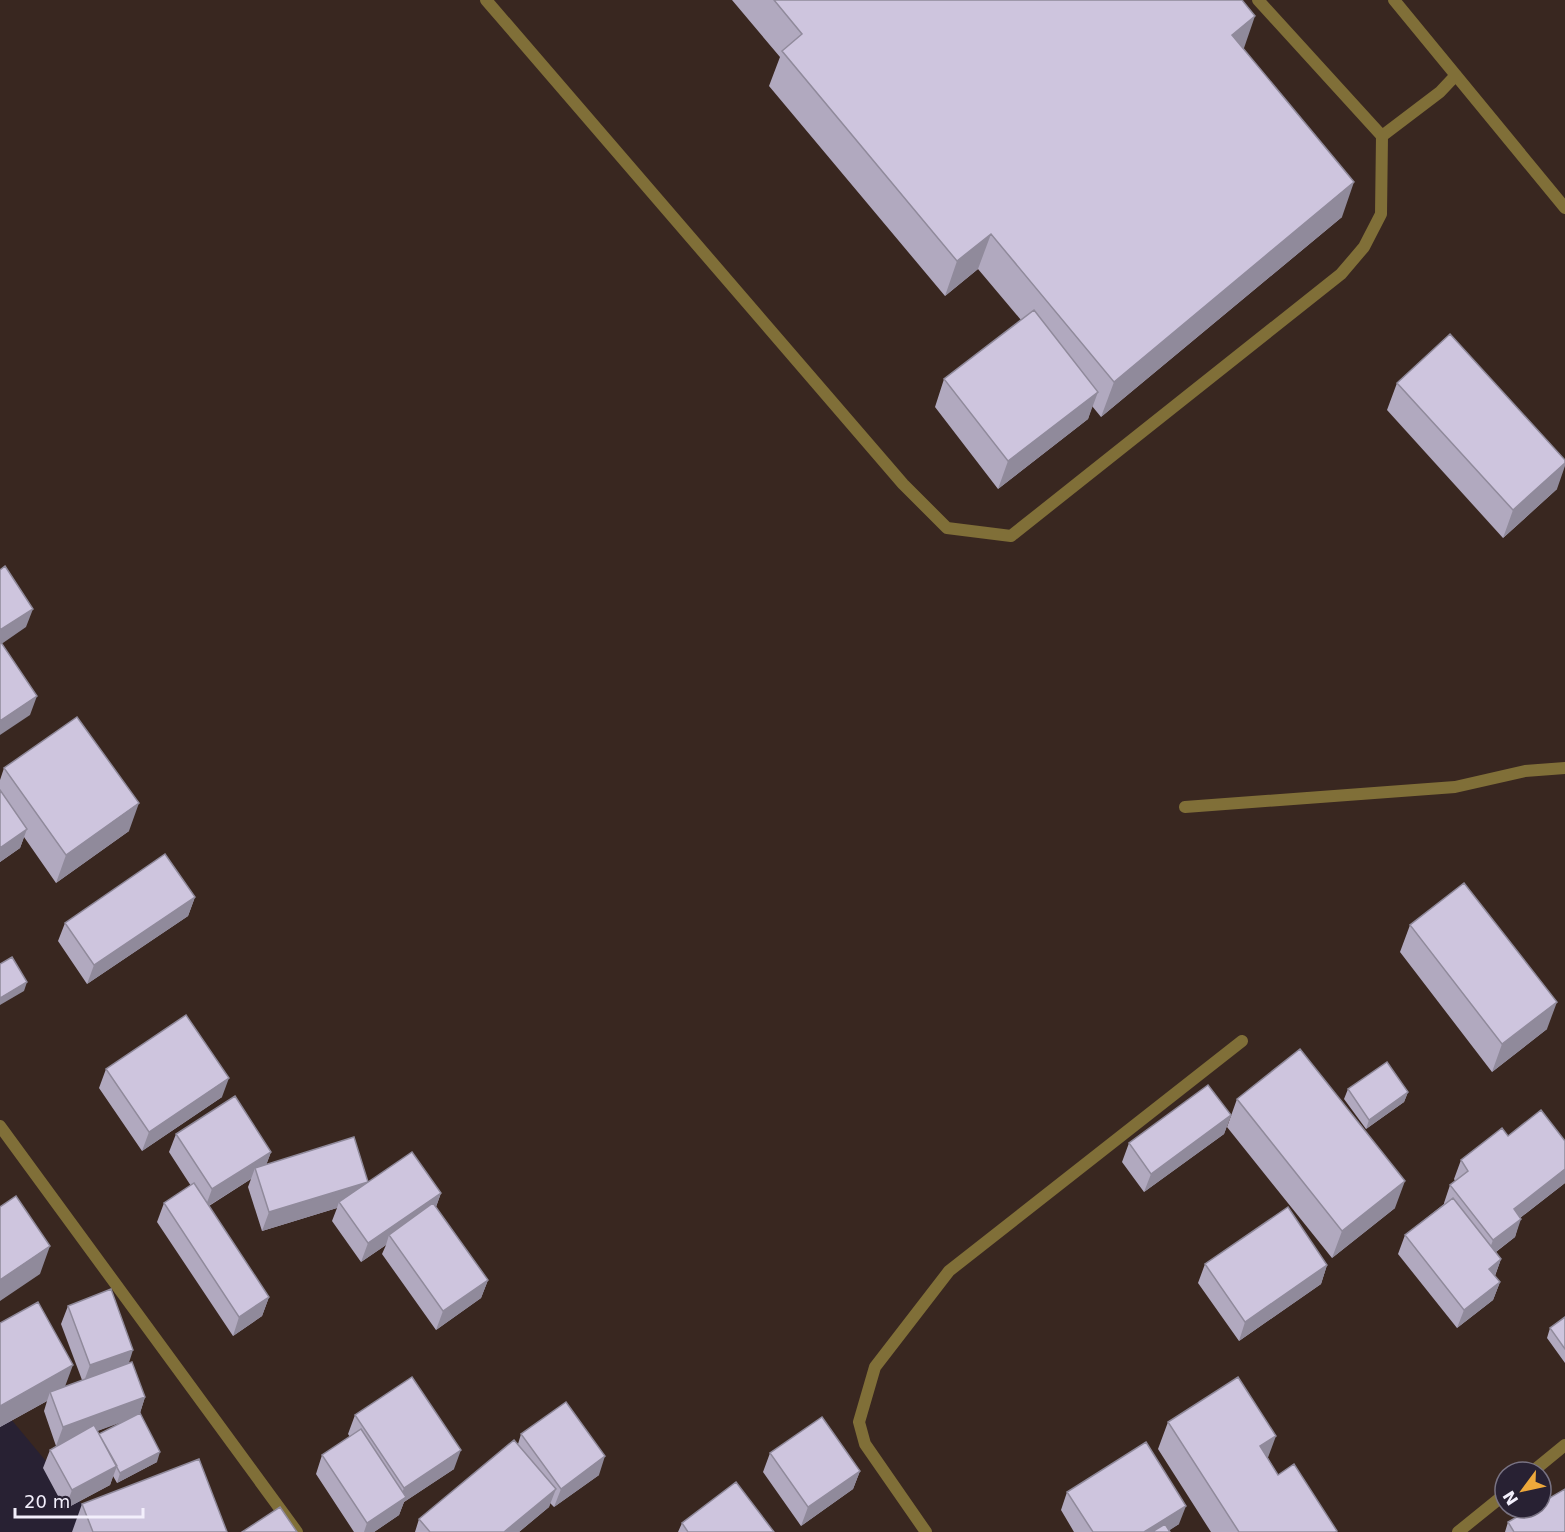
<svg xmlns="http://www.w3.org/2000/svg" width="1565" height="1532" font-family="'DejaVu Sans',sans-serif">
	<rect width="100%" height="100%" fill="#282133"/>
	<path fill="#392720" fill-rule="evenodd" d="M0,0H1565V1532H105L0,1406ZM1505,1472H1541V1508H1505Z"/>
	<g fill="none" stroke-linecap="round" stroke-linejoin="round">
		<path stroke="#806f38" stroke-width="12" d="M486,0L903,484L947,528L1011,536L1341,274L1364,247L1381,214L1382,136
			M1258,0L1382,136L1440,92L1456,75
			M1394,0L1565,208
			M1185,807L1455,787L1525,771L1565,768"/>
		<path stroke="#806f38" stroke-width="12" d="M0,1126L297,1532
			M1532,1472L1565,1445
			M926,1532L865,1444L859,1422L875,1367L949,1271L1242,1041
			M1458,1532L1505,1494"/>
	</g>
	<path fill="#b1a9bf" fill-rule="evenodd" d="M732,0H1242L1243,49L1342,217L1101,417L1092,406L1088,419L998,489L935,407L944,379L1021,320L978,269L945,296L769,86L780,57Z
		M1397,383L1557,489L1503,538L1387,410Z
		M4,768L129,831L56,883L24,837L20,848L0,862V780Z
		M195,897L188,916L87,984L58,941L65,923Z
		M1410,925L1547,1029L1492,1072L1400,952Z
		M106,1069L222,1097L142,1151L99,1088Z
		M1348,1089L1408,1092L1404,1102L1366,1129L1344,1099Z
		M1237,1099L1395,1208L1332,1258L1227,1127Z
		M1231,1115L1224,1134L1144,1192L1122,1162L1129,1143Z
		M176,1134L271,1152L266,1165L441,1193L436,1207L488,1280L481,1298L436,1330L382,1254L386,1245L361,1262L332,1221L337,1208L262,1231L248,1187L251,1179L209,1206L269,1297L262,1316L233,1336L157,1222L164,1203L191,1186L169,1152Z
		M1508,1136L1565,1183L1520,1218L1515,1237L1496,1252L1501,1259L1495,1276L1500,1282L1493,1300L1457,1328L1398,1254L1405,1235L1444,1204V1203L1450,1185L1455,1181L1454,1179L1461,1160Z
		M1205,1264L1327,1265L1321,1284L1239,1341L1198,1283Z
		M68,1306L129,1363L145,1397L140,1413L157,1462L117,1483L113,1476L110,1485L65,1509L43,1468L50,1450L56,1446L44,1411L47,1401L0,1427V1323L65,1387L82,1380L61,1324ZM123,1421L99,1435L97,1431Z
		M1565,1317V1363L1547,1338L1550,1328Z
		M355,1415L454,1469L404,1502L399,1515L374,1532H354L316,1474L322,1455L350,1437L348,1434Z
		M1168,1422L1268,1458L1278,1475L1336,1532H1211L1158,1449Z
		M521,1434L599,1475L554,1507L550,1503L549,1507L519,1532H415L419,1519L518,1444Z
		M770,1453L860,1471L853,1489L801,1526L763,1472Z
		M1067,1492L1179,1524L1169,1530L1170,1532H1074L1061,1510Z
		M82,1504L227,1532H72Z
		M1508,1522L1565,1532H1505Z
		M682,1523L774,1532H678Z"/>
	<path fill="#908a9b" d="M1255,16L1243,51L1232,35Z
		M1354,182L1342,217L1101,417L1114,382Z
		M991,234L978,269L945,296L957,261Z
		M1098,392L1088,419L998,489L1008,461Z
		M1565,463V466L1557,489L1503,538L1513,510Z
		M33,609L26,627L0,645V630Z
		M37,696L30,715L0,735V721Z
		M139,803L129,831L56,883L66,855Z
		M27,829L20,848L0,862V848Z
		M195,897L188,916L87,984L94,965Z
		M27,982L24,991L0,1005V998Z
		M1557,1002L1547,1029L1492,1072L1502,1044Z
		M229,1078L222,1097L142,1151L149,1132Z
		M1408,1092L1404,1102L1366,1129L1369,1120Z
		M1231,1115L1224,1134L1144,1192L1151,1174Z
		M271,1152L264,1171L255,1168L251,1179L205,1208L212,1189Z
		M1565,1169V1183L1507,1228L1514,1209Z
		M1405,1181L1395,1208L1332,1258L1342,1231Z
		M368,1182L339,1202L337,1208L262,1231L269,1212Z
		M441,1193L434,1212L389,1235L386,1245L361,1262L368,1243Z
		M1521,1219L1515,1237L1486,1259L1493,1240Z
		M50,1246L40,1274L0,1301V1280Z
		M1501,1259L1494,1278L1489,1269Z
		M1327,1265L1321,1284L1239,1341L1245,1322Z
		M488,1280L481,1298L436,1330L443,1311Z
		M1500,1282L1493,1300L1457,1328L1464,1310Z
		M269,1297L262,1316L233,1336L239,1317Z
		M133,1350L127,1369L83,1384L90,1365Z
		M73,1365L63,1392H50L47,1401L0,1427V1406Z
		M145,1397L139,1416L56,1446L63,1427Z
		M1276,1436L1266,1463L1260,1446Z
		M461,1450L454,1469L404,1502L399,1515L374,1532H364L367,1523L399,1501L404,1488Z
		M160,1452L157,1462L117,1483L120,1473Z
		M605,1456L599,1475L554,1507L561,1489Z
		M117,1466L110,1485L65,1509L72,1490Z
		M860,1471L853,1489L801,1526L808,1507Z
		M556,1489L549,1507L519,1532H504Z
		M1186,1506L1179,1524L1167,1532H1144Z"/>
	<path fill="#cec5de" stroke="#908a9b" stroke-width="1.5" d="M774,0H1242L1255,16L1232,35L1354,182L1114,382L991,234L957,261L782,51L802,34Z
		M1034,310L1098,392L1008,461L944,379Z
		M1450,334L1565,460V463L1513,510L1397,383Z
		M5,566L33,609L0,630V570Z
		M0,641L37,696L0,721Z
		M77,717L139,803L66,855L4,768Z
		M0,790L27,829L0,848Z
		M165,854L195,897L94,965L65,923Z
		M1464,883L1557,1002L1502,1044L1410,925Z
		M12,957L27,982L0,998V964Z
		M186,1015L229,1078L149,1132L106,1069Z
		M1300,1049L1405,1181L1342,1231L1237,1099Z
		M1387,1062L1408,1092L1369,1120L1348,1089Z
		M1208,1085L1231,1115L1151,1174L1129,1143Z
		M235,1096L271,1152L212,1189L176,1134Z
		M1541,1110L1565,1141V1169L1514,1209L1521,1219L1493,1240L1450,1185L1468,1171L1461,1160L1502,1128L1508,1136Z
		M354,1137L368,1182L269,1212L255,1168Z
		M412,1152L441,1193L368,1243L339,1202Z
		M194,1183L269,1297L239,1317L164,1203Z
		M16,1196L50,1246L0,1280V1207Z
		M1453,1198L1501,1259L1489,1269L1500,1282L1464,1310L1405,1235Z
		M433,1203L488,1280L443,1311L389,1235Z
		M1288,1207L1327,1265L1245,1322L1205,1264Z
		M111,1289L133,1350L90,1365L68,1306Z
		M38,1302L73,1365L0,1406V1323Z
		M1565,1317V1349L1550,1328Z
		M132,1362L145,1397L63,1427L50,1392Z
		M412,1377L461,1450L404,1488L355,1415Z
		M1238,1377L1276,1436L1260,1446L1278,1475L1294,1464L1337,1531L1335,1532H1239L1168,1422Z
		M566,1402L605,1456L561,1489L521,1434Z
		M140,1413L160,1452L120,1473L99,1434Z
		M822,1417L860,1471L808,1507L770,1453Z
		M94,1425L117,1466L72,1490L50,1450Z
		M361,1429L406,1497L367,1523L322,1455Z
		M514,1440L556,1489L504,1532H430L419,1519Z
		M1146,1442L1186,1506L1144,1532H1093L1067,1492Z
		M199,1459L227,1532H93L82,1504Z
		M736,1482L774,1532H688L682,1523Z
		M1565,1489V1532H1514L1508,1522L1533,1508H1541V1503Z
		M280,1507L297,1532H242Z
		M1165,1524L1170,1532H1152Z"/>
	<g transform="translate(1523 1490) rotate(237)"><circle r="28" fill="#282133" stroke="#797383" stroke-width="1.5"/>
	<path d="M0-4.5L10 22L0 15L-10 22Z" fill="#eda83b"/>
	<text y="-9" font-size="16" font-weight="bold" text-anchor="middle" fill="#f3effc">N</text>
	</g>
	<path d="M15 1508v9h128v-9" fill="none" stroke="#f3effc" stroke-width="3"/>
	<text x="24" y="1508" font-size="18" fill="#f3effc" stroke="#282133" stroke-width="4.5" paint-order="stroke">20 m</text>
</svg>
